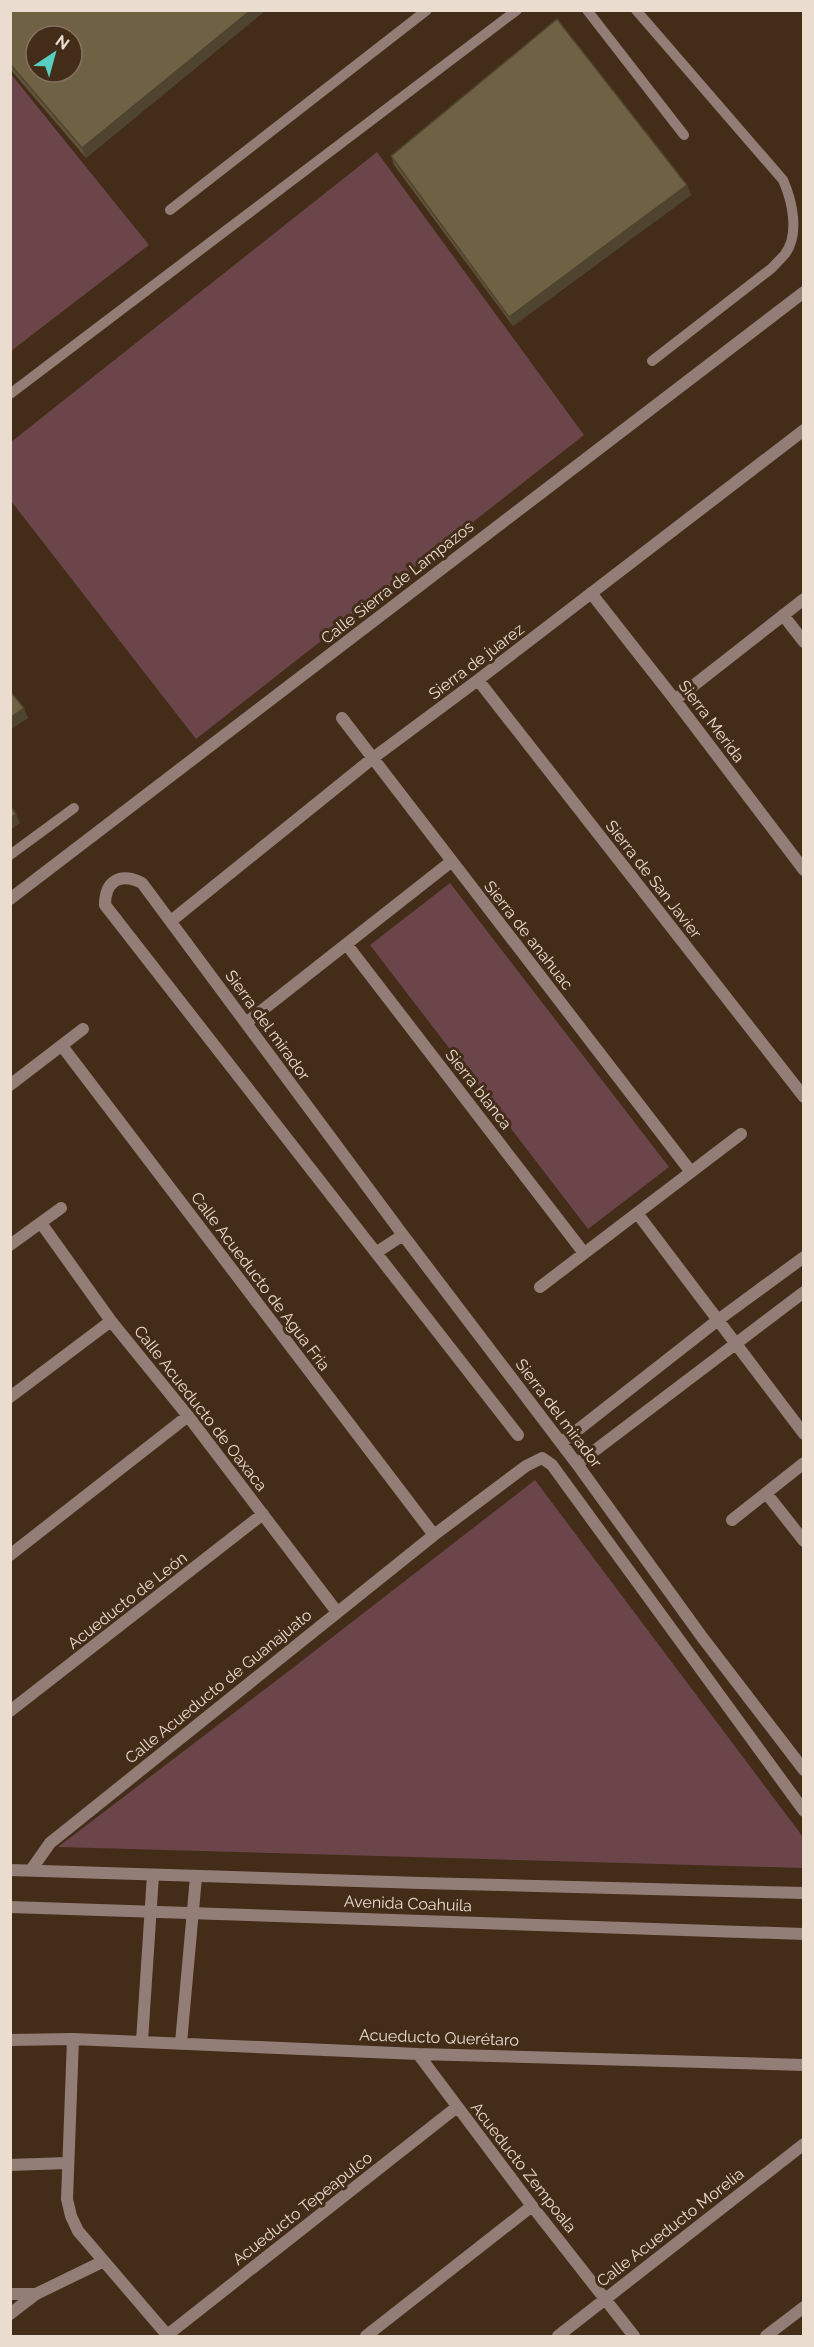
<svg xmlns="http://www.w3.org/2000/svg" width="814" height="2347" font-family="Raleway,sans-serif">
	<rect width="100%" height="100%" fill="#432c18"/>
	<path fill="#6b454a" d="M11,74L149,245L11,351H10Z
		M377,152L584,435L196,739L11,501V442Z
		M450,883L669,1167L588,1229L370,945Z
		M535,1480L803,1837V1868L58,1847L294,1667Z"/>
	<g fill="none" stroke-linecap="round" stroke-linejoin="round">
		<path stroke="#937d77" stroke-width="10" d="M587,10L684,135
			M636,10L783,180C792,200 800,234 785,254C781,259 776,263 772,268L652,361
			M170,210L427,10
			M10,394L517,10
			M10,855L74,808"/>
		<path stroke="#937d77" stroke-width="12" d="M591,593L675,700L804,870
			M783,615L804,642
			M478,680L804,1097
			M675,700L804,599
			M342,718L691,1172
			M10,899L804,292
			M171,921L373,758L478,680L804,430
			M347,945L584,1253
			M246,1023L452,861
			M62,1046L434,1535
			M10,1085L83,1029
			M637,1213L804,1434
			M41,1223L111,1321L188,1416L337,1612
			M10,1245L61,1208
			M377,1252L403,1235
			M540,1287L741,1134
			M10,1397L111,1321
			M518,1435L105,905C105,881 120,872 142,883L403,1235L577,1464L702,1637L804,1770
			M561,1443L718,1320L804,1257
			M577,1464L804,1292
			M766,1493L804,1541
			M732,1520L804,1463
			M10,1555L188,1416
			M10,1711L263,1514
			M31,1870L50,1843L434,1535L526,1466L542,1458L552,1465L804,1811
			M73,2039L67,2199L71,2216L78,2231L168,2336
			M10,2040L73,2039L418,2054L804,2065
			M142,2041L153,1875
			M181,2043L196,1877
			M418,2054L532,2206L634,2336
			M10,2165L67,2163
			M10,2294H36
			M10,2314L36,2294L104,2261
			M166,2336L457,2107
			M366,2336L532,2206
			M558,2336L804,2144
			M766,2336L804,2307"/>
		<path stroke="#937d77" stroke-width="12" d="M10,1870L421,1883L804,1893
			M10,1907L804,1934"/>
	</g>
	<path fill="#5f533a" d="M10,10H266L86,158L10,69Z
		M391,156L687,185L691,195L513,326L394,165Z"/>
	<path fill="#4e4430" d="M251,10H266L86,158L82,148Z
		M687,185L691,195L513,326L509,317Z
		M24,708L28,718L10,730V718Z
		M16,814L20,823L10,830V818Z"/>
	<path fill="#6f6144" stroke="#4e4430" stroke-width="1.5" fill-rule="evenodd" d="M10,10H251L82,148L10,64ZM36,36H72V72H36Z
		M557,19L687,185L509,317L391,156Z
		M10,691L24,708L10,718Z
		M10,806L16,814L10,818Z"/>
	<g text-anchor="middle" stroke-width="6" stroke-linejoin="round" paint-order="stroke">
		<g font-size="16" fill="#ebdcd0" stroke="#432c18">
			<text transform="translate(397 582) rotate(-38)" y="6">Calle Sierra de Lampazos</text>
			<text transform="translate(476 661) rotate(-37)" y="6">Sierra de juarez</text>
			<text transform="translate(712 721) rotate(53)" y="6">Sierra Merida</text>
			<text transform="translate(654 879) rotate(52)" y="6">Sierra de San Javier</text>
			<text transform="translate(529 935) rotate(52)" y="6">Sierra de anahuac</text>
			<text transform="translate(268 1025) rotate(54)" y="6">Sierra del mirador</text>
			<text transform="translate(479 1089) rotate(52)" y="6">Sierra blanca</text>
			<text transform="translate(261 1281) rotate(53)" y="6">Calle Acueducto de Agua Fria</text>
			<text transform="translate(201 1408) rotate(52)" y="6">Calle Acueducto de Oaxaca</text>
			<text transform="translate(559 1413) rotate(53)" y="6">Sierra del mirador</text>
			<text transform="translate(127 1600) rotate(-38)" y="6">Acueducto de León</text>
			<text transform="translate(218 1686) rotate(-39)" y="6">Calle Acueducto de Guanajuato</text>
			<text transform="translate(408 1903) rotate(2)" y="6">Avenida Coahuila</text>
			<text transform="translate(439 2037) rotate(2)" y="6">Acueducto Querétaro</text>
			<text transform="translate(524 2167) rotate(52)" y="6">Acueducto Zempoala</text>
			<text transform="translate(302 2208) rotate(-38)" y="6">Acueducto Tepeapulco</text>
			<text transform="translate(670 2227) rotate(-38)" y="6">Calle Acueducto Morelia</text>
		</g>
	</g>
	<rect width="814" height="2347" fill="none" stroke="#ebdcd0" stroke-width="24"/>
	<g transform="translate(54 54) rotate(36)"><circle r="28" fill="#432c18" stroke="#867262" stroke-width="1.5"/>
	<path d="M0-4.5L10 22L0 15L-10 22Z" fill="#57cec1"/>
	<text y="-9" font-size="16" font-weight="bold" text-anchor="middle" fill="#ebdcd0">N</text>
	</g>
</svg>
